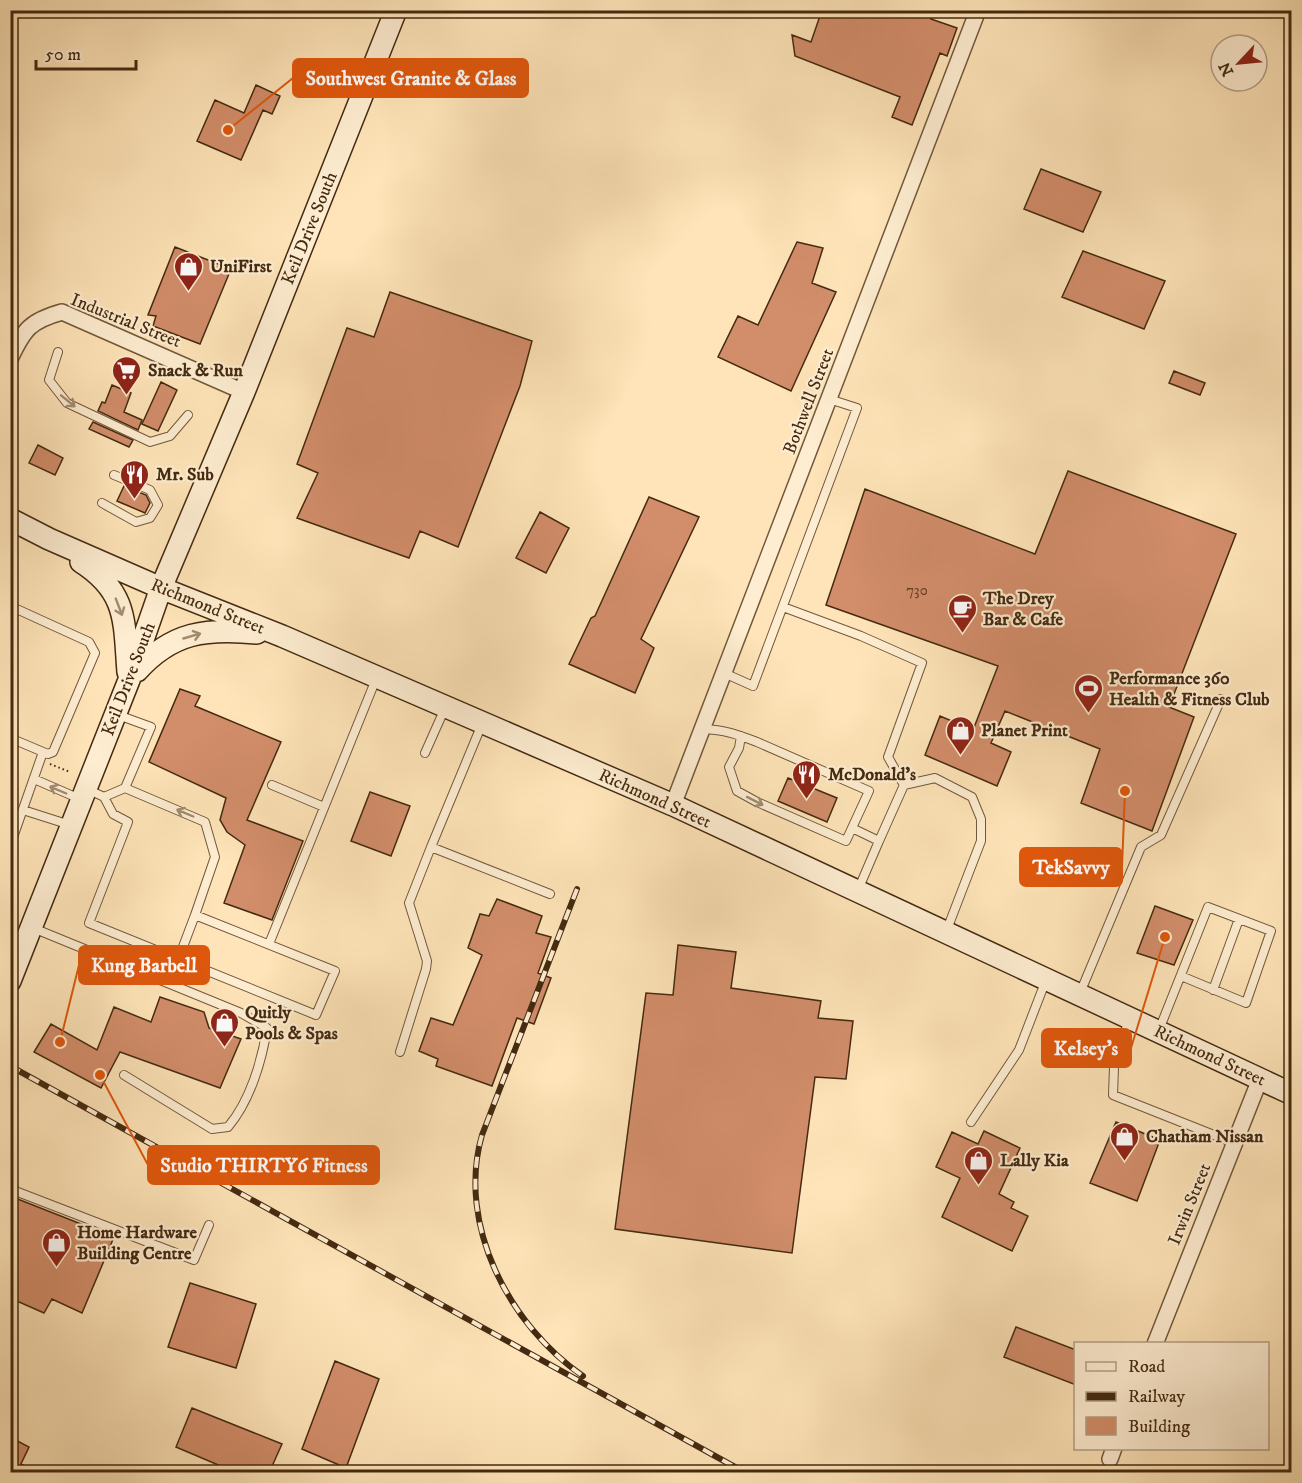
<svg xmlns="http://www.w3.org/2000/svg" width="1302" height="1483" font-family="'IM FELL DW Pica',serif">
	<rect width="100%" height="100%" fill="#fee4b8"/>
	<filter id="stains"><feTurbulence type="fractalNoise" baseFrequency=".00333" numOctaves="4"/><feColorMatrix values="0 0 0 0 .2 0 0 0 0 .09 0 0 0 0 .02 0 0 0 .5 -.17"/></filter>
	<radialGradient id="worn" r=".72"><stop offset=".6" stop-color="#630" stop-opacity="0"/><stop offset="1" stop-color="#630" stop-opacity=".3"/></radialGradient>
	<path fill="#d28d6a" stroke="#442a11" stroke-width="1.5" d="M822,10H934L931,19L957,28L947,56L940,53L912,125L892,117L900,97L795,56L792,35L811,42Z
		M256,85L280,96L272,114L263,110L241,160L197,141L215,100L244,113Z
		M1041,169L1101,192L1083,232L1024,209Z
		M797,242L823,248L812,283L836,292L791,391L718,357L738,316L758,325Z
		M175,247L231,269L200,344L153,326L156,316L148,315Z
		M1083,251L1165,281L1144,329L1062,297Z
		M390,292L532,341L520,386L458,547L420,531L409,558L297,518L318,473L297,464L347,328L374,337Z
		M1174,371L1205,383L1200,395L1169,383Z
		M161,382L177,390L158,431L142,424Z
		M112,385L131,393L124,412L142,420L138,430L98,411L102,402L105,403Z
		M93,422L133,440L129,447L89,429Z
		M38,445L63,458L55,475L29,463Z
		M1068,471L1236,534L1169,707L1194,717L1152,831L1081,803L1100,749L1005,711L991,743L1011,752L997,786L925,755L940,716L973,730L998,666L826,605L865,489L1035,554Z
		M124,486L146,495L150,503L145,513L117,501Z
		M649,497L699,517L641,639L654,648L635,693L569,664L591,618L595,616Z
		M540,512L569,528L546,573L516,558Z
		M180,689L200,696L195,706L281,742L247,820L303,841L272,920L224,903L245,845L227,832L220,820L226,798L149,762Z
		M788,778L837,798L827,822L778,801Z
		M370,792L410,806L391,856L351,841Z
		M497,899L542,916L536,933L551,937L538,973L551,978L534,1024L517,1018L492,1086L436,1066L438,1059L419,1051L431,1018L453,1025L482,955L468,948L480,914L489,916Z
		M1155,906L1193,920L1174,965L1137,953Z
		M678,945L736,952L731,988L821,1001L818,1018L853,1021L846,1079L815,1077L792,1253L615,1229L646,993L673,995Z
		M160,997L204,1012L209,1028L241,1039L220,1088L120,1052L101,1088L34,1052L51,1024L97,1050L114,1007L151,1022Z
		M1116,1122L1160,1140L1137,1201L1090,1183Z
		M984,1131L1020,1148L999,1194L1014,1202L1011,1208L1028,1216L1012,1251L942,1217L960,1178L936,1167L952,1132L978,1144Z
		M10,1196L114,1237L82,1313L52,1299L44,1313L10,1298Z
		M190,1283L256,1304L236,1368L168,1347Z
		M1016,1327L1076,1350V1385L1004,1357Z
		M335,1361L379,1379L346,1468L302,1449Z
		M192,1408L282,1444L269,1473H237L176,1447Z
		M10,1437L29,1447L21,1464L40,1473H10Z"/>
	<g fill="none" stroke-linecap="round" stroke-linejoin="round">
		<defs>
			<path id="lane" d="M58,352L49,380L67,403L150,442L170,436L188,415
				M102,503L136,522L150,518L158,505L150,490L114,475
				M10,606L89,642L95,653L53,752L48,754L10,738
				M783,607L861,636L922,663L888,757L904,785
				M724,673L753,686L857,408L829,399
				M118,715L151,727L125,788
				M482,724L431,847L550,894
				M703,729C725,730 736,734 757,742L869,791L846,841L757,802L737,791L729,767L739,748L741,736
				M425,753L445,708
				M34,779L80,799
				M272,785L324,807
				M87,789L104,797L113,814L128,822L89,923L316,1015L335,971L195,915L215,857L205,822L125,788L104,797
				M23,810L70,825
				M852,828L879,841L858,890
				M879,841L904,785L935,778L972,797L981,819V841L946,932
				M10,846L43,752
				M33,928L241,1013L267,1028C262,1061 250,1101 228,1127L212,1129L124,1075
				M269,944L376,679
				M178,960L195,915
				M1213,990L1239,919
				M1080,993L1141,847L1161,835L1221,699
				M1129,1019L1114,1067L1113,1095L1234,1143
				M1159,1030L1208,907L1271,931L1246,1003L1181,976
				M400,1052L426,969L427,961L409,903L431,847
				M971,1122L1019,1050L1046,980
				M10,1189L194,1260L209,1225"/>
			<path id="street" d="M10,359C24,329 30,321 62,312L244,392
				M673,805L978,10
				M1155,1344L1260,1079
				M1110,1459L1114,1448"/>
			<path id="secondary" d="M10,519L49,539L161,588L282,636L673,805L1292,1094
				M81,562C128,592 124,622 128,672
				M137,671C172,632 206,628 257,633
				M10,981L129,680L161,588L244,392L396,10"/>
		</defs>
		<use href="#lane" stroke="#72583b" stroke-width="10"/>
		<use href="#street" stroke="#72583b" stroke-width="18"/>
		<use href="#secondary" stroke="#442a11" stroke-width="24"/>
		<path stroke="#442a11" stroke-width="2" stroke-dasharray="1.5 3" stroke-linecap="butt" d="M50,764L70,772"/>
		<use href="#lane" stroke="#feedd1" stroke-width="8"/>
		<use href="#street" stroke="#feedd1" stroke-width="15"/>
		<use href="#secondary" stroke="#feedd1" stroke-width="21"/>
		<defs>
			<path id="rail" d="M577,889L482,1135C456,1225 510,1326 583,1376
				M10,1066L744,1472"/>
		</defs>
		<use href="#rail" stroke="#442a11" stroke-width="6"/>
		<use href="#rail" stroke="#feedd1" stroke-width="4" stroke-dasharray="11" stroke-linecap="butt"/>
	</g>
	<defs><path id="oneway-shaft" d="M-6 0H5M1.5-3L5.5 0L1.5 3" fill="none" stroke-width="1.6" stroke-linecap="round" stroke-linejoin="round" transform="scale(1.5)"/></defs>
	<g stroke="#a18c71">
		<use href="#oneway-shaft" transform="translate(68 401) rotate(39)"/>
		<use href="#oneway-shaft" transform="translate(119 607) rotate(69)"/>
		<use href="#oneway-shaft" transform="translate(192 636) rotate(-16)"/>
		<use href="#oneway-shaft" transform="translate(58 790) rotate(-157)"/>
		<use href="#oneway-shaft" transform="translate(755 801) rotate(27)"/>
		<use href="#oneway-shaft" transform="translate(185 813) rotate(-157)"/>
	</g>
	<defs>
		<symbol id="shop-pin" viewBox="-11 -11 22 30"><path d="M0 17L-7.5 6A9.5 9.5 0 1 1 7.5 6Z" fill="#8f2418" stroke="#feedd1"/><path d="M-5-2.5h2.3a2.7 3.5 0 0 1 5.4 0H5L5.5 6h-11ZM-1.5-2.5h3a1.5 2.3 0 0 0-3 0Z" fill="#fff"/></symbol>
		<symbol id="supermarket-pin" viewBox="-11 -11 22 30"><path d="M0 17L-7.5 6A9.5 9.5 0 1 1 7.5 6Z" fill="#8f2418" stroke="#feedd1"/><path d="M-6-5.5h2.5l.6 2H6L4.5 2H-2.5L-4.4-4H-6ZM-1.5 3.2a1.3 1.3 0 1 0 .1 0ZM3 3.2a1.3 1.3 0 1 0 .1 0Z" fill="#fff"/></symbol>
		<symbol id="restaurant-pin" viewBox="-11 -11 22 30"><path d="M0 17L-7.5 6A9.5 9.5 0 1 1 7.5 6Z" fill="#8f2418" stroke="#feedd1"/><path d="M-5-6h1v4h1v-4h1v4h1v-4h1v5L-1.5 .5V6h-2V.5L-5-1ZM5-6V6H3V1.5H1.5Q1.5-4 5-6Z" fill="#fff"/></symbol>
		<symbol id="cafe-pin" viewBox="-11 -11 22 30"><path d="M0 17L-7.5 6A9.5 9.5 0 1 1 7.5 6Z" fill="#8f2418" stroke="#feedd1"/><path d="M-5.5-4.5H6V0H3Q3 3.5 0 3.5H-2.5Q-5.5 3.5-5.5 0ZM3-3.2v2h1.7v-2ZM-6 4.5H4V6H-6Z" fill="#fff"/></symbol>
		<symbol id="stadium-pin" viewBox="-11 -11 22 30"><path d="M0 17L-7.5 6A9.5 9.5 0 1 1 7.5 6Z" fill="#8f2418" stroke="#feedd1"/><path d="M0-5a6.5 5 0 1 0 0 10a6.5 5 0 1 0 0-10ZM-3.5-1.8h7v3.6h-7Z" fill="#fff"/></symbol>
	</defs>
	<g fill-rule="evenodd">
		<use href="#shop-pin" x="172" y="250" width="33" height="45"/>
		<use href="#supermarket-pin" x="110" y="354" width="33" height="45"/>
		<use href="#restaurant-pin" x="118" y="458" width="33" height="45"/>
		<use href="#cafe-pin" x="946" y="592" width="33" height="45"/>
		<use href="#stadium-pin" x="1072" y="672" width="33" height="45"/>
		<use href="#shop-pin" x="944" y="714" width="33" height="45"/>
		<use href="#restaurant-pin" x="790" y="758" width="33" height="45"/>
		<use href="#shop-pin" x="208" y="1006" width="33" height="45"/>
		<use href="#shop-pin" x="1108" y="1120" width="33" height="45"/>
		<use href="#shop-pin" x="962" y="1144" width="33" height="45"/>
		<use href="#shop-pin" x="40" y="1226" width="33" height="45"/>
	</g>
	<g text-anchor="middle" stroke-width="4.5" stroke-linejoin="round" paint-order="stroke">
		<g font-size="15" fill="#684327">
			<text x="917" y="595">730</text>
		</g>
		<g font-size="18" fill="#442a11" stroke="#feedd1">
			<text transform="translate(309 228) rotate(-68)" y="6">Keil Drive South</text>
			<text transform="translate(126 320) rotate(22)" y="6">Industrial Street</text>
			<text transform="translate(808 401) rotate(-69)" y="6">Bothwell Street</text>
			<text transform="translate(208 606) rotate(22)" y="6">Richmond Street</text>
			<text transform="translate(128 679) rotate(-69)" y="6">Keil Drive South</text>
			<text transform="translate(655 798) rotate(24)" y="6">Richmond Street</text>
			<text transform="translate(1210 1055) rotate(25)" y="6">Richmond Street</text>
			<text transform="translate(1189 1204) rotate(-68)" y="6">Irwin Street</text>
		</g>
		<g font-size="18" font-weight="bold" fill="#442a11" stroke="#feedd1" text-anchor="start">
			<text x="210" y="272">UniFirst</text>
			<text x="148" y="376">Snack &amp; Run</text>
			<text x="156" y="480">Mr. Sub</text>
			<text x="983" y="604">The Drey<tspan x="983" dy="21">Bar &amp; Cafe</tspan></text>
			<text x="1109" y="684">Performance 360<tspan x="1109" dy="21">Health &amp; Fitness Club</tspan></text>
			<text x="981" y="736">Planet Print</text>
			<text x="828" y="780">McDonald's</text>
			<text x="245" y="1018">Quitly<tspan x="245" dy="21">Pools &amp; Spas</tspan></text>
			<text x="1146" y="1142">Chatham Nissan</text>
			<text x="1000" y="1166">Lally Kia</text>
			<text x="77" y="1238">Home Hardware<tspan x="77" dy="21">Building Centre</tspan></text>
		</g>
	</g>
	<path fill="none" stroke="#e0570c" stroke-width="2" d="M228 130L293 78M1125 791L1122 867M60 1042L79 965M1165 937L1131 1048M100 1075L148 1165"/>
	<g fill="#e0570c" stroke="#feedd1" stroke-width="2">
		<circle cx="228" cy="130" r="6"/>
		<circle cx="1125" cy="791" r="6"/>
		<circle cx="60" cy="1042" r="6"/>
		<circle cx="1165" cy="937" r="6"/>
		<circle cx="100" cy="1075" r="6"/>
	</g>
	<g fill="#e0570c" stroke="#e0570c" stroke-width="2">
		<rect x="293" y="59" width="235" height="38" rx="6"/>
		<rect x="1020" y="848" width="102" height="38" rx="6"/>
		<rect x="79" y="946" width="130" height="38" rx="6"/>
		<rect x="1042" y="1029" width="89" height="38" rx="6"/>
		<rect x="148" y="1146" width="231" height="38" rx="6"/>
	</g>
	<g font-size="20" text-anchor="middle" font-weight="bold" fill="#fff">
		<text x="411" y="85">Southwest Granite &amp; Glass</text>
		<text x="1071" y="874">TekSavvy</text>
		<text x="144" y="972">Kung Barbell</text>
		<text x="1086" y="1055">Kelsey's</text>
		<text x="264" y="1172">Studio THIRTY6 Fitness</text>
	</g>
	<rect width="1302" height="1483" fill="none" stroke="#fee4b8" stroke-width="36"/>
	<rect x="12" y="12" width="1278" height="1459" fill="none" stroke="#442a11" stroke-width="3"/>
	<rect x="18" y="18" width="1266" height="1447" fill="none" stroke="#442a11" stroke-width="1.5"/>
	<rect x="1074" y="1342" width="195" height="108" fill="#feedd1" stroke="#b49f84" stroke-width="1.5"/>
	<rect x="1086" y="1362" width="30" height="9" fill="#feedd1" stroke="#b49f84" stroke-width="1.5"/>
	<text x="1128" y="1372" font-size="18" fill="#442a11">Road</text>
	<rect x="1086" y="1392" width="30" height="9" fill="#442a11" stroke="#b49f84" stroke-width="1.5"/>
	<text x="1128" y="1402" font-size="18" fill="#442a11">Railway</text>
	<rect x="1086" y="1417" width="30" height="18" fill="#d28d6a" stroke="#b49f84" stroke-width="1.5"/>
	<text x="1128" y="1432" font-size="18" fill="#442a11">Building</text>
	<g transform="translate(1239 63) rotate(244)"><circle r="28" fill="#feedd1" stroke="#b49f84" stroke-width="1.5"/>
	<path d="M0-4.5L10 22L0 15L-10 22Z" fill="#8f2418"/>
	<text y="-9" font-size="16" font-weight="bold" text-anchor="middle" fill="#442a11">N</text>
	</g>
	<path d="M36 60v9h100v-9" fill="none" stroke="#442a11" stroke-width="3"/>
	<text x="45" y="60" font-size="18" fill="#442a11" stroke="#feedd1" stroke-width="4.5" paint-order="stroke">50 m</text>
	<rect width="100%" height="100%" filter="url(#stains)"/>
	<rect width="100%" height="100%" fill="url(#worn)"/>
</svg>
